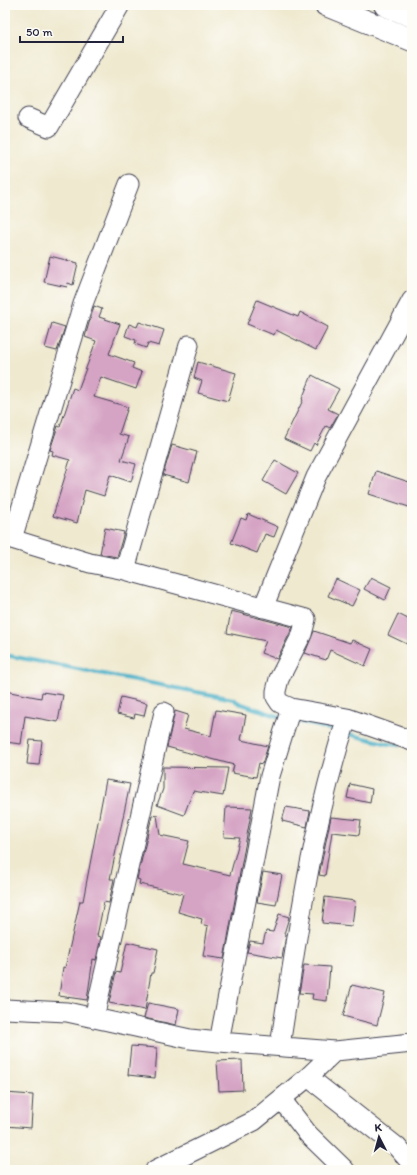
<svg xmlns="http://www.w3.org/2000/svg" width="417" height="1175" font-family="Itim,sans-serif">
	<rect width="100%" height="100%" fill="#fdfcf7"/>
	<filter id="ink" filterUnits="userSpaceOnUse"><feTurbulence type="fractalNoise" baseFrequency=".025" numOctaves="2"/><feDisplacementMap in="SourceGraphic" scale="8" xChannelSelector="R" yChannelSelector="G"/><feConvolveMatrix kernelMatrix="1 2 1 2 8 2 1 2 1" color-interpolation-filters="sRGB"/></filter>
	<filter id="wash" filterUnits="userSpaceOnUse"><feTurbulence type="fractalNoise" baseFrequency=".012" numOctaves="4" result="noise"/><feDisplacementMap in="SourceGraphic" scale="16" xChannelSelector="R" yChannelSelector="G"/><feGaussianBlur stdDeviation="0.9" result="paint"/><feColorMatrix in="noise" values="0 0 0 0 0 0 0 0 0 0 0 0 0 0 0 0 0 1.4 0 .05"/><feComposite in="paint" operator="in"/></filter>
	<g filter="url(#wash)">
		<rect width="100%" height="100%" fill="#efe9cf"/>
		<g fill="none" stroke-linecap="round" stroke-linejoin="round">
			<path stroke="#4ab1c9" stroke-width="4" d="M5,655L233,699L239,703L283,718
				M292,720L337,731
				M348,734L389,744L398,745"/>
		</g>
		<g id="blocks">
			<path fill="#d5a3c4" d="M50,256L78,263L73,285L68,283L67,287L44,282Z
				M257,300L298,317L300,312L328,327L316,350L276,330L274,335L247,324Z
				M94,306L102,309L99,317L120,324L109,354L134,363L132,368L142,372L136,389L101,377L94,397L128,407L119,434L129,437L121,460L136,464L131,482L110,475L104,496L85,490L77,523L53,516L70,460L52,455L53,451L50,450L58,426L60,427L73,388L78,390L96,341L85,337Z
				M139,322L164,330L159,346L148,343L146,348L135,344L136,340L125,336L129,324L137,327Z
				M52,323L65,327L57,351L45,348Z
				M198,362L236,373L228,401L198,393L202,381L194,378Z
				M312,375L339,389L328,409L338,414L330,428L326,426L316,445L314,443L310,451L284,439L303,400L302,399Z
				M172,445L197,452L189,482L163,475Z
				M275,460L298,473L286,494L263,481Z
				M376,471L412,483V508L369,494Z
				M248,514L278,527L274,537L265,534L257,553L231,543L241,518L246,520Z
				M105,528L124,532L117,557L100,554Z
				M371,577L391,587L385,600L364,589Z
				M336,579L360,590L352,606L328,596Z
				M231,611L293,627L277,659L261,653L266,641L227,633Z
				M398,614L412,621V635L407,644L388,635Z
				M314,631L350,643L352,640L372,649L365,666L330,650L326,660L305,653Z
				M5,691L41,698L42,692L63,695L58,722L25,716L21,744L5,742Z
				M121,697L147,703L144,716L135,714L134,718L117,714Z
				M216,710L246,715L241,740L268,746L262,764L259,763L256,777L232,773L234,765L167,747L175,711L188,715L184,729L211,736Z
				M30,740L42,741L39,765L27,764Z
				M163,767L228,768L223,796L193,791L184,815L157,805L163,789Z
				M106,780L130,784L110,879H114L109,903L104,902L97,936L101,937L96,960L93,959L87,1000L59,996L63,967L65,968L80,901H83Z
				M350,784L372,789L370,803L347,798Z
				M226,807L252,808L224,959L203,956L208,926L201,924L202,919L178,912L183,894L139,884L140,880L137,879L152,816L157,815L160,835L189,841L183,864L230,875L240,838L224,837Z
				M286,807L310,811L307,827L282,821Z
				M331,817L361,820L359,835L332,832L325,876L319,875Z
				M263,872L282,875L276,905L257,902Z
				M325,897L355,901L352,926L322,923Z
				M279,914L289,917L284,934L286,935L282,958L247,952L250,941L263,943L266,931L273,932Z
				M127,942L158,949L153,973H151L145,1010L109,1003L116,972L120,973Z
				M304,965L330,967L327,1001L312,999L313,994L299,993Z
				M352,985L385,993L377,1025L343,1016Z
				M148,1003L179,1009L176,1025L144,1018Z
				M131,1046L157,1048L155,1078L128,1075Z
				M242,1060L243,1090L219,1091L217,1061Z
				M5,1093L33,1095L31,1128L5,1126Z"/>
		</g>
	</g>
	<g filter="url(#ink)">
		<use href="#blocks" fill-opacity="0" stroke="#414051" stroke-width="1"/>
		<g fill="none" stroke-linecap="round" stroke-linejoin="round">
			<defs>
				<path id="minor" d="M28,118L49,127L120,5
					M189,345L125,570L306,619L302,634L279,679L276,691V697L280,703L291,708L347,718L412,741
					M5,537L90,563L125,570
					M12,539L83,304L129,184
					M263,608L316,477L412,300
					M5,1009L67,1012L190,1039L219,1042L335,1051L412,1043
					M94,1018L164,712
					M219,1042L270,776L291,708
					M280,1046C297,936 312,825 347,718
					M308,1077L397,1147L412,1164
					M281,1099L308,1134L345,1170
					M155,1170L254,1121L308,1077L335,1051"/>
				<path id="major" d="M326,5L412,40
					M385,5L412,16"/>
			</defs>
			<use href="#minor" stroke="#414051" stroke-width="21"/>
			<use href="#major" stroke="#414051" stroke-width="24"/>
			<use href="#minor" stroke="#fff" stroke-width="19"/>
			<use href="#major" stroke="#fff" stroke-width="22"/>
		</g>
	</g>
	<rect width="417" height="1175" fill="none" stroke="#fdfcf7" stroke-width="20"/>
	<g transform="translate(379 1137) rotate(354)" stroke="#fdfcf7" stroke-width="3" paint-order="stroke">
	<path d="M0-3L7 15L0 10L-7 15Z" fill="#22223b"/>
	<text y="-6" font-size="11" font-weight="bold" text-anchor="middle" fill="#22223b">K</text>
	</g>
	<path d="M20 36v6h103v-6" fill="none" stroke="#22223b" stroke-width="2"/>
	<text x="26" y="36" font-size="12" fill="#22223b" stroke="#fdfcf7" stroke-width="3" paint-order="stroke">50 m</text>
</svg>
